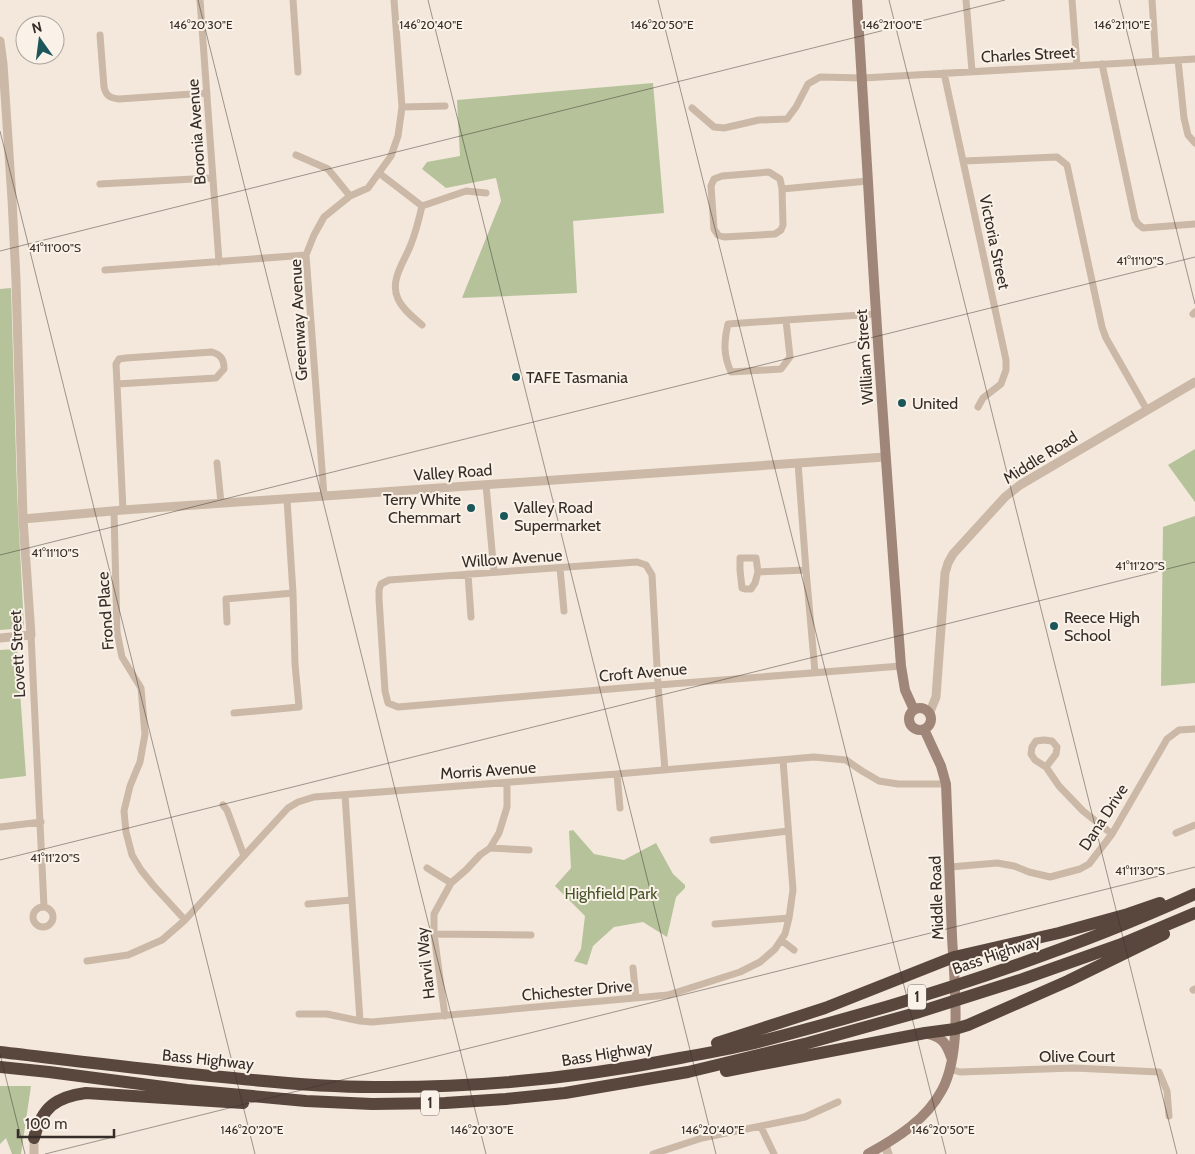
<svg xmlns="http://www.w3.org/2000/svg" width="1195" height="1154" font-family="Cabin,sans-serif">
	<rect width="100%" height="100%" fill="#f3e8db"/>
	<path fill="#b5c29a" d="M653,83L664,213L573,221L577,293L462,298L501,201L496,178L446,188L422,169L427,162L460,156L457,100Z
		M11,288L17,491L24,628L0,630V289Z
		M1195,449V502L1168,465Z
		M1195,516V683L1161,686L1163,527Z
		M17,649L26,776L0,779V650Z
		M573,830L594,854L624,860L656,843L673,874L685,885V888L676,897L667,937L643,922L614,927L593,946L587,965L574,961L581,949L585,916L555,886L571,868L569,831Z
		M0,1086H31L21,1154H12L6,1138L0,1144Z"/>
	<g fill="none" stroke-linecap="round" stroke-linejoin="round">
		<path stroke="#cbb8a6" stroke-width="7" d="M200,0L219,262
			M293,0L298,72
			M966,0L972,71
			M1072,0L1077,65
			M1152,0L1156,61
			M100,35L104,87C106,96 110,98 119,99L207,93
			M1178,60L1184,118L1188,135L1195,143
			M1102,64L1135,219L1138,224L1143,228L1195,224
			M944,73L1006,360V370L1001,384L983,398L978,407
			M402,107L445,106
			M692,108L714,127L724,128L759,120L787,119L796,107L808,84L820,77L863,78L1195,59
			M296,155L328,169L350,196
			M964,161L1057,157L1067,165L1102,327L1106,338L1147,410
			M379,173L422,206C419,219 416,232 411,244C405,261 389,280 398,299C403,310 413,317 422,325
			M100,184L212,178
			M782,189L780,179L769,172L722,176L714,179L711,186L714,229L718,235L724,237L775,234L781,230L783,225L782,189L868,181
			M422,206L466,191L486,193
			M105,270L306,255
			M1193,314L1195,312
			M786,320L790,357L781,369L731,372C723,355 724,341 728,324Z
			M786,320L876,314
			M117,384L216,378L224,369C224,359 221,355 212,352L126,358L119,359L116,364L117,384L123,510
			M217,463L221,503
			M798,463L806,570L815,672
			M486,485L494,572
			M324,496L306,255L314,235L324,217L350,196L368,188L391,156L398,136L402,107L394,0
			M114,511L117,632L122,657L141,688L145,734L140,762L130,786L124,811L126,832L132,855L141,870L153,885L185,920
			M560,568L564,611
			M758,572L756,558H740V570L742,588L746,589H751L755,583L758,572L806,570
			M468,574L471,617
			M227,622L226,599L293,593
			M31,635L44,907
			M234,713L299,707L295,664L293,593L287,499
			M1046,767L1056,754L1057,747L1052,741L1044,740L1036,741L1032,747L1031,754L1035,760L1046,767L1059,786L1083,811L1112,834
			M665,770L658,685L652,575L646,565L637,562L389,580L381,584L379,590V599L385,691L388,703L398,707L658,685L901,666
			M617,774L620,808
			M345,795L360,1021
			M223,805L227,810L244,856
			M0,827L41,822
			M1176,833L1195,825
			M713,840L788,831
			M490,848L529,850
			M950,867L997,863L1014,866L1029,872L1050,877L1080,869L1089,864L1112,834L1167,739L1179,730L1195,729
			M427,868L451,883
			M308,904L351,900
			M33 917a10 10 0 1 1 20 0a10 10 0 1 1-20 0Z
			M715,924L789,918
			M434,934L531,935
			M781,940L794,950
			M87,961L128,955L162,940L185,920L288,808L298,802L314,797L617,774L814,757L846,760L862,771L879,781L898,784H946
			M633,968L636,998
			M1193,990L1195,989
			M299,1014H327L360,1021L372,1022L668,995L740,972L760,962L775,949L785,934L789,918L793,890L783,760
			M445,1016L434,934V914L451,883L466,870L480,855L490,848L499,833L507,807V783
			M950,1069L960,1072L1074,1068L1159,1072L1167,1091L1169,1116
			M761,1127L774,1154
			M653,1154L702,1138L805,1117L838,1102"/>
		<path stroke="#cbb8a6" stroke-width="9" d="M0,41L3,64L12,199L16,280L23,519L31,635L0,638
			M23,519L123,510L885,457
			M929,714L936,697L937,683L945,573L948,563L953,554L1005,497L1020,485L1195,382
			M34,1138V1154
			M885,1145L888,1154"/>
		<path stroke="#9f8678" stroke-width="10" d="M857,0C861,61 864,121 868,182C877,343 889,505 901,666L905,690L914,710
			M909 719a11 11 0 1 1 22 0a11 11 0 1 1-22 0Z
			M928,1034C943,1038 946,1043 951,1057
			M868,1154C897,1138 926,1120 942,1090C963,1051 954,980 952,936C950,885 948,834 946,784L941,766L924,729"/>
		<path stroke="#59473e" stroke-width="12" d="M717,1043L825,1008L954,957L1059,933L1128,914L1160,903
			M0,1052C77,1061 155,1071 233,1078C280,1083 326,1087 374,1087C477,1088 579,1078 680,1058C702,1054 724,1050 746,1045C794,1033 841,1020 889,1006C993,975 1096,939 1195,894
			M0,1067L49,1072L187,1090L306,1101L372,1104L445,1103L506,1099L565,1093L688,1072L808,1043L916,1013L1023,979L1119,945L1195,913
			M726,1071L925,1033L955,1029L968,1025L1068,981L1164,934
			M34,1138C42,1107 56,1097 86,1093L243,1103"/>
	</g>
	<path fill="none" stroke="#372d28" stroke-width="1" stroke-opacity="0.45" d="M198,0L486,1154M428,0L716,1154M658,0L946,1154M889,0L1177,1154M1119,0L1195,304M0,131L255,1154M0,251L1005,0M0,555L1195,257M0,860L1195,562M0,1054L25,1154M45,1154L1195,867"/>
	<g fill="#1b565a" stroke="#faf2e8" stroke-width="2">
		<circle cx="516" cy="377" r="5"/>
		<circle cx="902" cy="403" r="5"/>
		<circle cx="471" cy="508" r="5"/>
		<circle cx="504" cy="516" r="5"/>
		<circle cx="1054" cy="626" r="5"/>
	</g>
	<g text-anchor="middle" stroke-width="4" stroke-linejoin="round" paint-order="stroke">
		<g fill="#faf2e8" stroke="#726862" stroke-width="1">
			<rect x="908" y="984.5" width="18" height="25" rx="4"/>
			<rect x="421" y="1090.5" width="18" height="25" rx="4"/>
		</g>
		<g font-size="15" font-weight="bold" fill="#372d28">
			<text x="917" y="1002">1</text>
			<text x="430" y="1108">1</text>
		</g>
		<g font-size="16" fill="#372d28" stroke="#faf2e8">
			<text transform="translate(1028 54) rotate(-3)" y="6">Charles Street</text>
			<text transform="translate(196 132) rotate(-94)" y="6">Boronia Avenue</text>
			<text transform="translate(995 242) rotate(78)" y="6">Victoria Street</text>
			<text transform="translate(298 320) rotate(-93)" y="6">Greenway Avenue</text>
			<text transform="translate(864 357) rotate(-94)" y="6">William Street</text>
			<text transform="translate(1040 457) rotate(-32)" y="6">Middle Road</text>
			<text transform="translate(453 472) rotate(-4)" y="6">Valley Road</text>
			<text transform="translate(512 558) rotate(-4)" y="6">Willow Avenue</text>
			<text transform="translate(105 611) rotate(-94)" y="6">Frond Place</text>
			<text transform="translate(17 654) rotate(-93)" y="6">Lovett Street</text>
			<text transform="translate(643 672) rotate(-5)" y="6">Croft Avenue</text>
			<text transform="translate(488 770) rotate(-4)" y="6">Morris Avenue</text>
			<text transform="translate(1103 817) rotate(-57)" y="6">Dana Drive</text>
			<text transform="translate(936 898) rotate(-92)" y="6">Middle Road</text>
			<text transform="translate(996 954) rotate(-19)" y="6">Bass Highway</text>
			<text transform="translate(425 963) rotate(-96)" y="6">Harvil Way</text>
			<text transform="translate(577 990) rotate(-5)" y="6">Chichester Drive</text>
			<text transform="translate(607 1053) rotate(-9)" y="6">Bass Highway</text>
			<text x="1077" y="1062">Olive Court</text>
			<text transform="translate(208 1059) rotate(6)" y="6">Bass Highway</text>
		</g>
		<g font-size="16" fill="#372d28" stroke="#faf2e8" text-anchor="start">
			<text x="526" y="383">TAFE Tasmania</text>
			<text x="912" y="409">United</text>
			<text x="461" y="505" text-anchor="end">Terry White<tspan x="461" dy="18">Chemmart</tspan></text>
			<text x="514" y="513">Valley Road<tspan x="514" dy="18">Supermarket</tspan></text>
			<text x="1064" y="623">Reece High<tspan x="1064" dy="18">School</tspan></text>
		</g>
		<g font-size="16" fill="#46562a" stroke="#faf2e8">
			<text x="611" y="899">Highfield Park</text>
		</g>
	</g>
	<g font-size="12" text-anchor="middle" fill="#372d28" stroke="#faf2e8" stroke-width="4" stroke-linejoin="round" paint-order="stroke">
		<text x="201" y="29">146°20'30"E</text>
		<text x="431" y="29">146°20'40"E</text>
		<text x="662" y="29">146°20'50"E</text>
		<text x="892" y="29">146°21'00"E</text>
		<text x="1122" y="29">146°21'10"E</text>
		<text x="55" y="252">41°11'00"S</text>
		<text x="1140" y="265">41°11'10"S</text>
		<text x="55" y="557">41°11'10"S</text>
		<text x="1140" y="570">41°11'20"S</text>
		<text x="55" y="862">41°11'20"S</text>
		<text x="1140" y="875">41°11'30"S</text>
		<text x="252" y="1134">146°20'20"E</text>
		<text x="482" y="1134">146°20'30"E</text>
		<text x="713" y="1134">146°20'40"E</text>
		<text x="943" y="1134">146°20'50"E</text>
	</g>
	<g transform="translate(40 40) rotate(346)"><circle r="24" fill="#faf2e8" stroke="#aca39b"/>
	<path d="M0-4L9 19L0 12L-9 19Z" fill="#1b565a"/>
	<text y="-8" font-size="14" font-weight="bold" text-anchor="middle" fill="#372d28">N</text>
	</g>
	<path d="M18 1129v8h96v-8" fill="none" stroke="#372d28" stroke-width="2.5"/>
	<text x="25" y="1129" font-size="15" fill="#372d28" stroke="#faf2e8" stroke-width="4" paint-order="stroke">100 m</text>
</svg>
